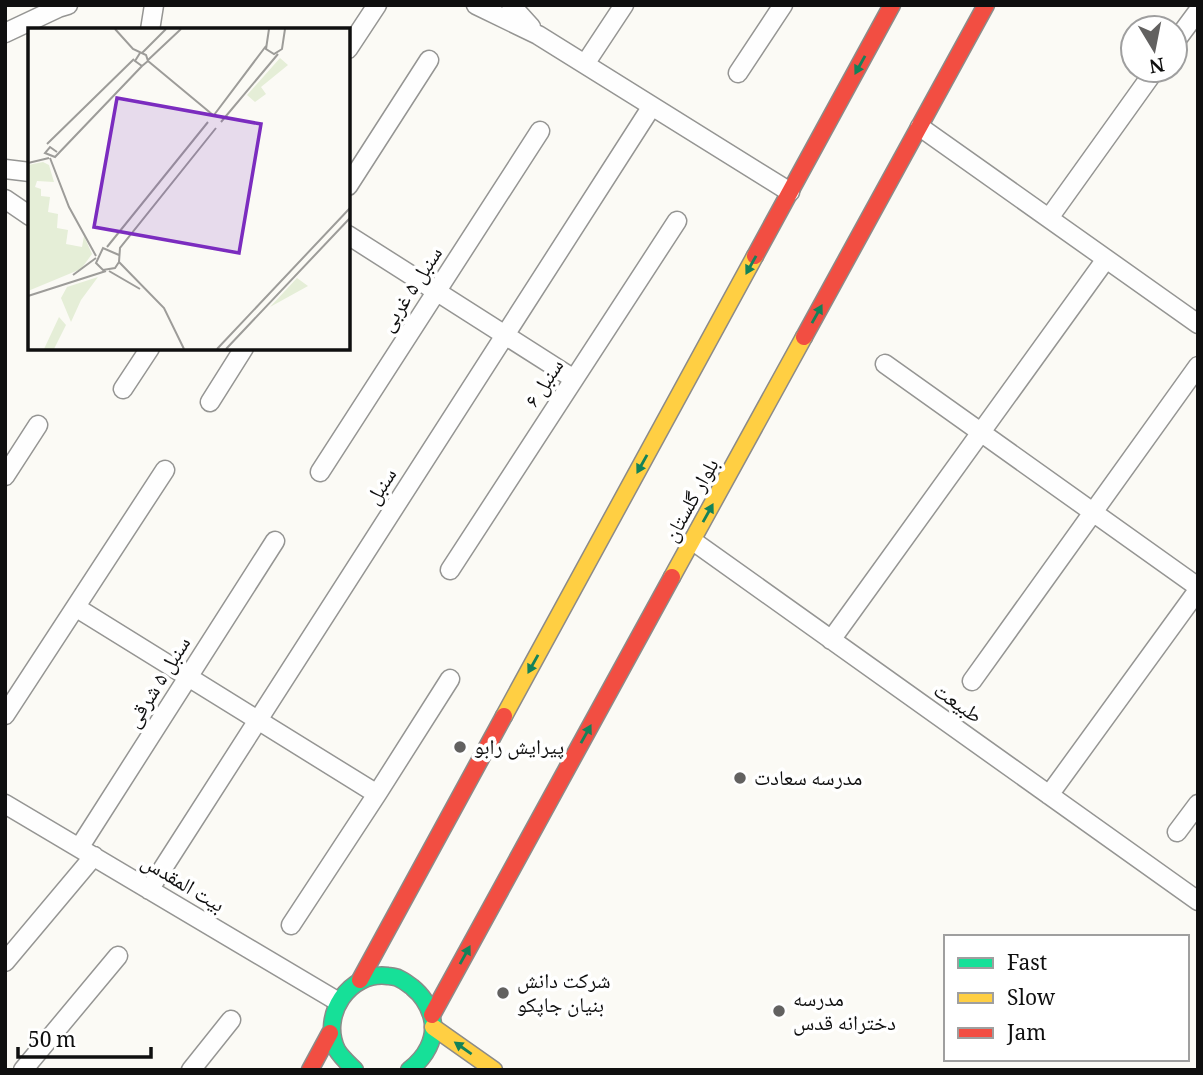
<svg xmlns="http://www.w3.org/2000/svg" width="1203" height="1075" font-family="Georgia,'Noto Naskh Arabic',serif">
	<rect width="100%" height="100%" fill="#fbfaf5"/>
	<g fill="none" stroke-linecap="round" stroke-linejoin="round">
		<defs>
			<path id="street" d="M476,5L538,35L790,192
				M511,5L531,27
				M150,30L154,5
				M5,33L58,8L68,5
				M1175,42L1198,11
				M348,49L377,5
				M585,64L624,5
				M738,73L783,5
				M920,127L1198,324
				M5,169L30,172
				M348,186L429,60
				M5,199L30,216
				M1049,218L1155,70
				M348,235L574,379
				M885,364L1198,587
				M123,389L150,348
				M210,402L244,348
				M320,472L540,131
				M5,476L38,425
				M693,541L1198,901
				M450,570L677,221
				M77,608L377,794
				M831,640L1106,259
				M972,681L1198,366
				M5,715L165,470
				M1049,795L1198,590
				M5,804L337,1001
				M1177,832L1198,804
				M79,848L275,541
				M149,890L652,106
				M291,925L377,794L450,679
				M5,962L94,856
				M23,1070L118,956
				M191,1070L231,1020"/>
			<path id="fast" d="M355,1070C349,1064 341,1057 337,1050C320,1016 349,971 388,976C389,976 397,977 398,978C403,980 408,984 412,987C422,995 429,1006 432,1018C437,1039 425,1058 409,1070"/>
			<path id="slow" d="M672,577L804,337
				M504,716L755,256
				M433,1027L494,1070"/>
			<path id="jam" d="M755,256L892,5
				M804,337L986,5
				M360,980L504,716
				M432,1015L672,577
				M310,1070L330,1033"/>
		</defs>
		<use href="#street" stroke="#959593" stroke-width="21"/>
		<use href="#fast" stroke="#8c8b89" stroke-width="19"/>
		<use href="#slow" stroke="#8c8b89" stroke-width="19"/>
		<use href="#jam" stroke="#8c8b89" stroke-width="19"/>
		<use href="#street" stroke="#fefefe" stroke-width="18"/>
		<use href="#fast" stroke="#16e098" stroke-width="16"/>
		<use href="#slow" stroke="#ffcf43" stroke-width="16"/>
		<use href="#jam" stroke="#f24e42" stroke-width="16"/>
	</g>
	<defs><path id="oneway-solid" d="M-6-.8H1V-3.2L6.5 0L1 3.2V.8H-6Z" transform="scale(1.75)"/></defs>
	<g fill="#13825a">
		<use href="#oneway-solid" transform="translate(860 65) rotate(119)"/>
		<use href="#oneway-solid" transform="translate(751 265) rotate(119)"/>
		<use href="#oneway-solid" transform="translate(817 314) rotate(-61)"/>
		<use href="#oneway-solid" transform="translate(642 464) rotate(119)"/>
		<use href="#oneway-solid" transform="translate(708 513) rotate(-61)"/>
		<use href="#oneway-solid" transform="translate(533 664) rotate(119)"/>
		<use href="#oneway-solid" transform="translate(586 734) rotate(-61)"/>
		<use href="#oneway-solid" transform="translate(465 955) rotate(-61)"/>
		<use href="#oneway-solid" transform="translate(463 1048) rotate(-145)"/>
	</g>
	<g fill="#626160" stroke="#fff" stroke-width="2.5">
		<circle cx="460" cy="747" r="7"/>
		<circle cx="740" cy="778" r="7"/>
		<circle cx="503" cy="993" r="7"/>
		<circle cx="779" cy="1011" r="7"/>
	</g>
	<g text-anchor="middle" stroke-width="7" stroke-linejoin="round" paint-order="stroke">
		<g font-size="21" fill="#0f0f0f" stroke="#fff">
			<text transform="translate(411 289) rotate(-57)" y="7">سنبل ۵ غربی</text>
			<text transform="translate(544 383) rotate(-57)" y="7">سنبل ۶</text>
			<text transform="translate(381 486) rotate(-57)" y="7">سنبل</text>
			<text transform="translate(691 500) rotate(-61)" y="7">بلوار گلستان</text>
			<text transform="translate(158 682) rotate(-58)" y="7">سنبل ۵ شرقی</text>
			<text transform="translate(958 703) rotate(35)" y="7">طبیعت</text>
			<text transform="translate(183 883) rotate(31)" y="7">بیت المقدس</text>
		</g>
		<g font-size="21" fill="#0f0f0f" stroke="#fff" text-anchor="start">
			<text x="474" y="754">پیرایش رابو</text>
			<text x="754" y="785">مدرسه سعادت</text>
			<text x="517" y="988">شرکت دانش<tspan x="517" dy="24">بنیان جاپکو</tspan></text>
			<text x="793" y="1006">مدرسه<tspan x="793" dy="24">دخترانه قدس</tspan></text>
		</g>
	</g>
	<g transform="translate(28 28)">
		<rect width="322" height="322" fill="#fbfaf5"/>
		<path d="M252,30L260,37L233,59L238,66L227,74L219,67ZM15,134L21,137L26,154L9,153L7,159L13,161V168L22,169L20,184L30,186L29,200L40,202L38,216L54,219L56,208L64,226L53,241L0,263V137ZM70,249L53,272L43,294L33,270L39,259ZM269,250L280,258L242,279ZM31,289L38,297L26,321H16Z" fill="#e5eed7"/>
		<path fill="none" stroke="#9d9c99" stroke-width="2" d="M87,1L105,21L118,27L120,33L114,38L107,33L112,25M241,1L238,21L246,26L254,21L257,1M114,25L138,1M120,32L153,1M120,33L185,87M186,87L238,18M193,94L250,26M19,116L106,31M29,124L22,119L17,125L27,129L114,38M22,130L41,179L68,228M0,135L21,130M79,219L180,94M91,227L75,220L68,235L75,242L87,240L91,234L92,220L188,100M91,234L136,280L156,321M81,243L112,261M45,247L68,230M0,268L78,243M189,321L322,180M198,321L322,190"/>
		<path fill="#7b2cbf" fill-opacity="0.15" stroke="#7b2cbf" stroke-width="3.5" d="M89,70L233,96L211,225L66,199Z"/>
		<rect width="322" height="322" fill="none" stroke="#0f0f0f" stroke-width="3.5"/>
	</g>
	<rect width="1203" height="1075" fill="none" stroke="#0f0f0f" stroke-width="14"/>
	<rect x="944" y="935" width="245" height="126" fill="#ffffff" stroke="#9f9f9f" stroke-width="2"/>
	<rect x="958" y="958" width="35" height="10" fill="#16e098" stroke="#9f9f9f" stroke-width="2"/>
	<text x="1007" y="970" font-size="21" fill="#0f0f0f">Fast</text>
	<rect x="958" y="993" width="35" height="10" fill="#ffcf43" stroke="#9f9f9f" stroke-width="2"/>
	<text x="1007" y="1005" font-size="21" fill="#0f0f0f">Slow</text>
	<rect x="958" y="1028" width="35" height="10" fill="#f24e42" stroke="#9f9f9f" stroke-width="2"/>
	<text x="1007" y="1040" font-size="21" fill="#0f0f0f">Jam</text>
	<g transform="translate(1154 49) rotate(170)"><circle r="33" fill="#ffffff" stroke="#9f9f9f" stroke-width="2"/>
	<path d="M0-5L12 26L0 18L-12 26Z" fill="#626160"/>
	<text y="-10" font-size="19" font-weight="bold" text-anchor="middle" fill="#0f0f0f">N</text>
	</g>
	<path d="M18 1047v10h133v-10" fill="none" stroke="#0f0f0f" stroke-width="3.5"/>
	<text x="28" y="1047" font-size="21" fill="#0f0f0f" stroke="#ffffff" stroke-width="5" paint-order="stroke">50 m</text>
</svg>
